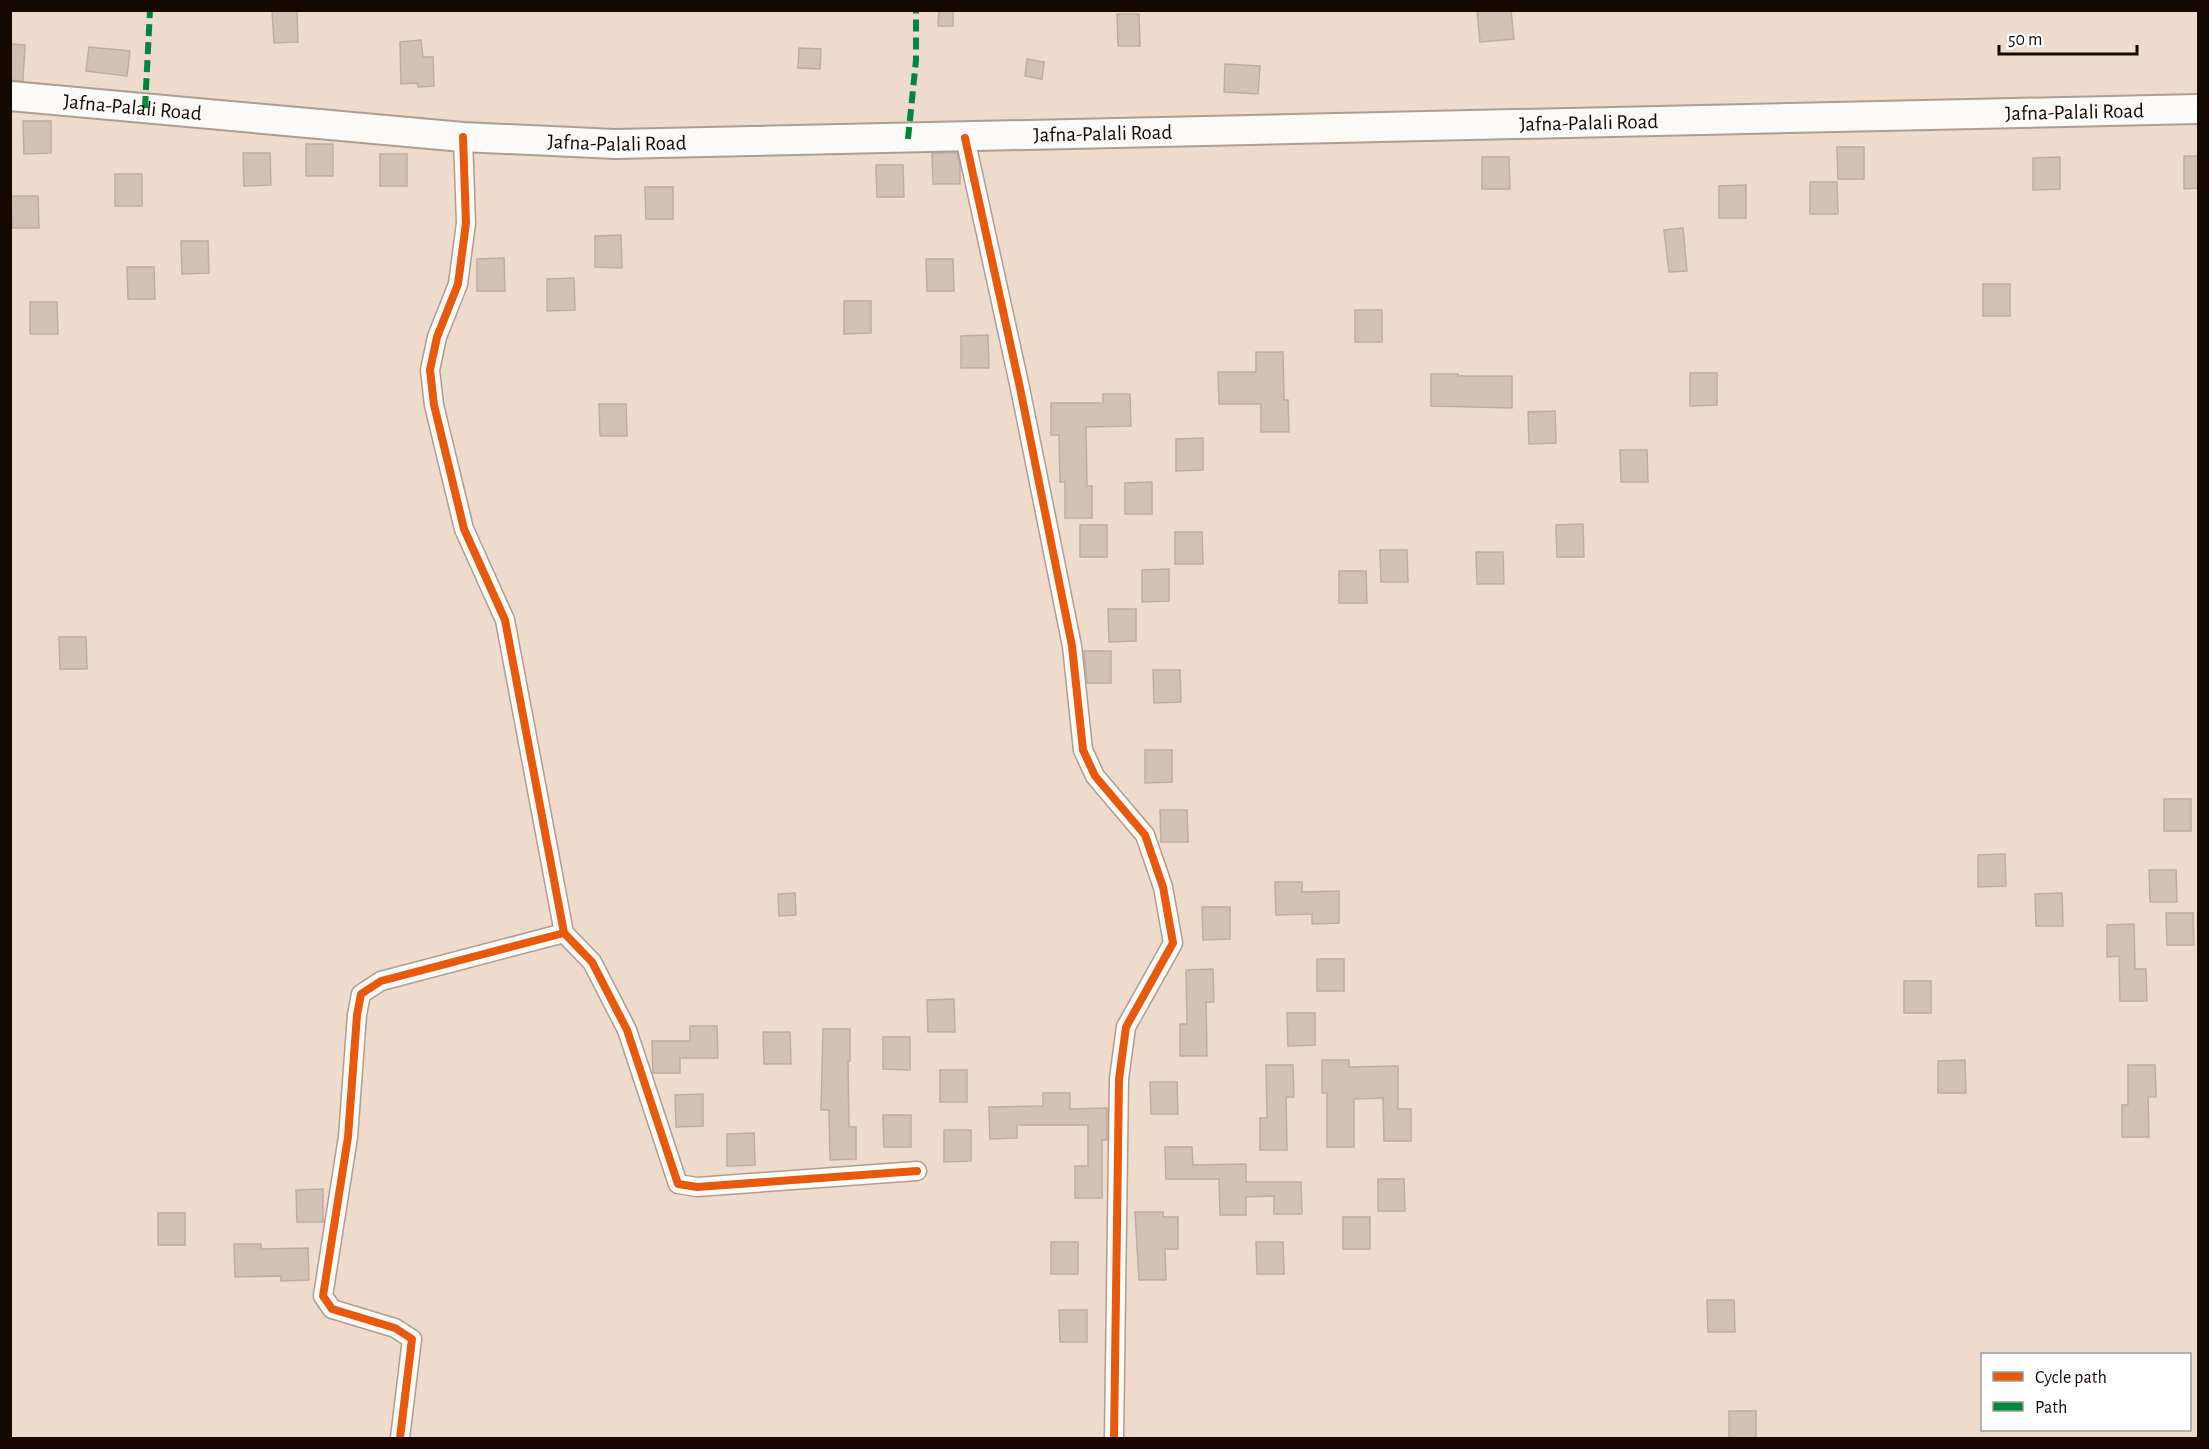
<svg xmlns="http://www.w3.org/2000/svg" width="2209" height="1449" font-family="'Alegreya Sans',sans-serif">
	<rect width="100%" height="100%" fill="#eedbcc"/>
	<path fill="#d2c2b5" stroke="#bdada0" stroke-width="1.5" d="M272,10H297L298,42L274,43Z
		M939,10L953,11V26H938Z
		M1477,10H1511L1514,39L1480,42Z
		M1117,14H1139L1140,46H1118Z
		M421,40L423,57H433L434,86L418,87L417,83L401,84L400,42Z
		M10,44L25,45L23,81L10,80Z
		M89,47L130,51L127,76L86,71Z
		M799,48L821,49L820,69L798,68Z
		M1027,59L1044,62L1042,79L1025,76Z
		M1225,64L1260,66L1258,94L1224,92Z
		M23,121H51V153L24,154Z
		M306,144H333V176H306Z
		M1837,147H1864V179H1838Z
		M243,153H270L271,185L244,186Z
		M932,153H957L960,166V184H933Z
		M380,154H407V186H380Z
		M2184,156H2199V188L2184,189Z
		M1482,157H1509L1510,189H1482Z
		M2060,157V189L2033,190V158Z
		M876,165H903L904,197H877Z
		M115,174H142V206H115Z
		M1810,182H1837L1838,214H1810Z
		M1746,185V218H1719V186Z
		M645,187H673V219H646Z
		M11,196H38L39,228H12Z
		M1683,228L1687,271L1669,272L1664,230Z
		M621,235L622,268L595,267V236Z
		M181,241H208L209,273L182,274Z
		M504,258L505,291H477V259Z
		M926,259H953L954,291H927Z
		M127,267H154L155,299H128Z
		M574,278L575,310L547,311V279Z
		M1983,284H2010V316H1983Z
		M844,301H871V333L844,334Z
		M30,302H57L58,334H30Z
		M1355,310H1382V342H1355Z
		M988,335L989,368H961V336Z
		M1256,352H1283L1284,400H1288L1289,432H1261V404H1219L1218,372H1256Z
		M1690,373H1717V405L1690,406Z
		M1431,374H1458V376H1512V408L1431,406Z
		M1103,394H1130L1131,426L1086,427L1087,486H1092V518H1065V482H1060L1059,435H1051V403H1103Z
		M599,404H626L627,436H600Z
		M1555,411L1556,443L1529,444L1528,412Z
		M1203,438V470L1176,471V439Z
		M1620,450H1647L1648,482H1621Z
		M1152,482V514H1125V483Z
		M1583,524L1584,557H1557L1556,525Z
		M1080,525H1107V557H1080Z
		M1175,532H1202L1203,564H1175Z
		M1380,550H1407L1408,582H1381Z
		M1476,552H1503L1504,584H1477Z
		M1169,569V601L1142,602V570Z
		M1339,571H1366L1367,603H1339Z
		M1108,609H1136V641L1109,642Z
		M59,637H86L87,669H60Z
		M1084,651H1111V683H1087Z
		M1153,670H1180L1181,702L1154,703Z
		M1145,750H1172V782L1145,783Z
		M2164,799H2191V831H2164Z
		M1160,810H1187L1188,842H1161Z
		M2005,854L2006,886L1978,887V855Z
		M2149,870H2176L2177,902H2150Z
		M1275,882H1302V892L1339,891V923L1312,924V914L1276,915Z
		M795,893L796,915L779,916L778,894Z
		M2062,893L2063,926H2036L2035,894Z
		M1202,907H1230V939L1203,940Z
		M2166,913H2193L2194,945H2167Z
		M2134,924L2135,969H2146L2147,1001H2120L2119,956L2107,957V925Z
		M1317,959H1344V991H1317Z
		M1213,969L1214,1002H1206L1207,1056H1180V1024H1187L1186,970Z
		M1904,981H1931V1013H1904Z
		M954,999L955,1032H928L927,1000Z
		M1287,1013H1315V1045L1288,1046Z
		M690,1026H717L718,1058H680V1073H653L652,1041H690Z
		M823,1029H850V1061H848L849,1127H856V1159L830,1160L829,1110H821Z
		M763,1032H790L791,1064H764Z
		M883,1037H910V1070L883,1069Z
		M1322,1060H1349V1067L1398,1066V1109H1411V1141H1384L1383,1098L1354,1099V1147H1327V1093H1322Z
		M1965,1060L1966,1093H1938V1061Z
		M1266,1065H1293L1294,1097H1286L1287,1150H1260V1118H1267Z
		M2128,1065H2155L2156,1097H2148L2149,1137H2122V1105H2128Z
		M940,1070H967V1102H940Z
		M1150,1082H1177L1178,1114H1151Z
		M1043,1093H1070V1109L1107,1108V1140H1102V1198H1075V1166H1088V1125H1017V1138L990,1139L989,1107L1043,1106Z
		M703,1094V1126L676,1127L675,1095Z
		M883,1115H911V1147H884Z
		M944,1130H971V1161L944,1162Z
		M754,1133L755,1165L727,1166V1134Z
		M1165,1147H1192L1193,1165L1246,1164V1182H1301L1302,1214H1274V1196L1246,1197V1215H1220L1219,1179H1166Z
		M1378,1179H1404L1405,1211H1378Z
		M323,1189V1222H297L296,1190Z
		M1135,1212H1163V1217H1178V1249H1165L1166,1280H1139Z
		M158,1213H185V1245H158Z
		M1343,1217H1370V1249H1343Z
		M1051,1242H1078V1274H1051Z
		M1256,1242H1283L1284,1274H1257Z
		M234,1244H261V1249L308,1248L309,1280L281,1281V1276L235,1277Z
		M1707,1300H1734L1735,1332H1708Z
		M1059,1310H1087V1342H1060Z
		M1729,1411H1756V1438H1729Z"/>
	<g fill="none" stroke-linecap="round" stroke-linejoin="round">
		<defs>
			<path id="minor" d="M463,137L466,223L458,284L437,337L430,370L434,405L464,529L505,620L564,933L592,962L627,1030L678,1184L697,1187L917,1171
				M965,138L1020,388L1072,646L1083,750L1095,776L1145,835L1163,887L1173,943L1126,1027L1119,1079L1114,1438
				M400,1438L412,1339L395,1328L332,1309L323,1296L348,1137L357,1015L361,994L381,981L564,933"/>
			<g id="primary">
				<path id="s1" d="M10,96L463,137L615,144L2198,109"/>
			</g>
		</defs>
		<use href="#minor" stroke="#ad9d91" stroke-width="21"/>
		<use href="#primary" stroke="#ad9d91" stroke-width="32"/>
		<use href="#minor" stroke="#fcfaf7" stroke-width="18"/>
		<use href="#primary" stroke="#fcfaf7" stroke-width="28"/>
		<path stroke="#00873e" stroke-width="6" stroke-dasharray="12 6" stroke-linecap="butt" d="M145,108L150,10
			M908,139L916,60V10"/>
		<defs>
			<path id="cycleway" d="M463,137L466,223L458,284L437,337L430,370L434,405L464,529L505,620L564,933L592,962L627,1030L678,1184L697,1187L917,1171
				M965,138L1020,388L1072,646L1083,750L1095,776L1145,835L1163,887L1173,943L1126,1027L1119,1079L1114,1438
				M400,1438L412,1339L395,1328L332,1309L323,1296L348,1137L357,1015L361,994L381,981L564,933"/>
		</defs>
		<use href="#cycleway" stroke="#fff" stroke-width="11"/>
		<use href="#cycleway" stroke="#e8590c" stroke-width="8"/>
	</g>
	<g text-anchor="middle" stroke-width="6" stroke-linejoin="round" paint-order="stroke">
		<g font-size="21" fill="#150801" stroke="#fff">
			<text dy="7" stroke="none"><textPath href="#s1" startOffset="123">Jafna-Palali Road</textPath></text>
			<text dy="7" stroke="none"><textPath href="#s1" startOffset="2067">Jafna-Palali Road</textPath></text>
			<text dy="7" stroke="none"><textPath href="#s1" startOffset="1581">Jafna-Palali Road</textPath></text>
			<text dy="7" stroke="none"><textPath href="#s1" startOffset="1095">Jafna-Palali Road</textPath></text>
			<text dy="7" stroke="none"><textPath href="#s1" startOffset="609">Jafna-Palali Road</textPath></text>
		</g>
	</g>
	<rect width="2209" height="1449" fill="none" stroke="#150801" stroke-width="24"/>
	<rect x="1981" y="1353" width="210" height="78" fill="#ffffff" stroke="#a19c99" stroke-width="1.5"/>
	<rect x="1993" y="1372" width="30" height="9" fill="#e8590c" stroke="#a19c99" stroke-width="1.5"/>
	<text x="2035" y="1383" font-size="18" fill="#150801">Cycle path</text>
	<rect x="1993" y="1402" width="30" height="9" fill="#00873e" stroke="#a19c99" stroke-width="1.5"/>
	<text x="2035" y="1413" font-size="18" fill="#150801">Path</text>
	<path d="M1999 45v9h138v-9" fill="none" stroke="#150801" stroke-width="3"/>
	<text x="2008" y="45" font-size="18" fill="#150801" stroke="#ffffff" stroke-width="4.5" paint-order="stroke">50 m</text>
</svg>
